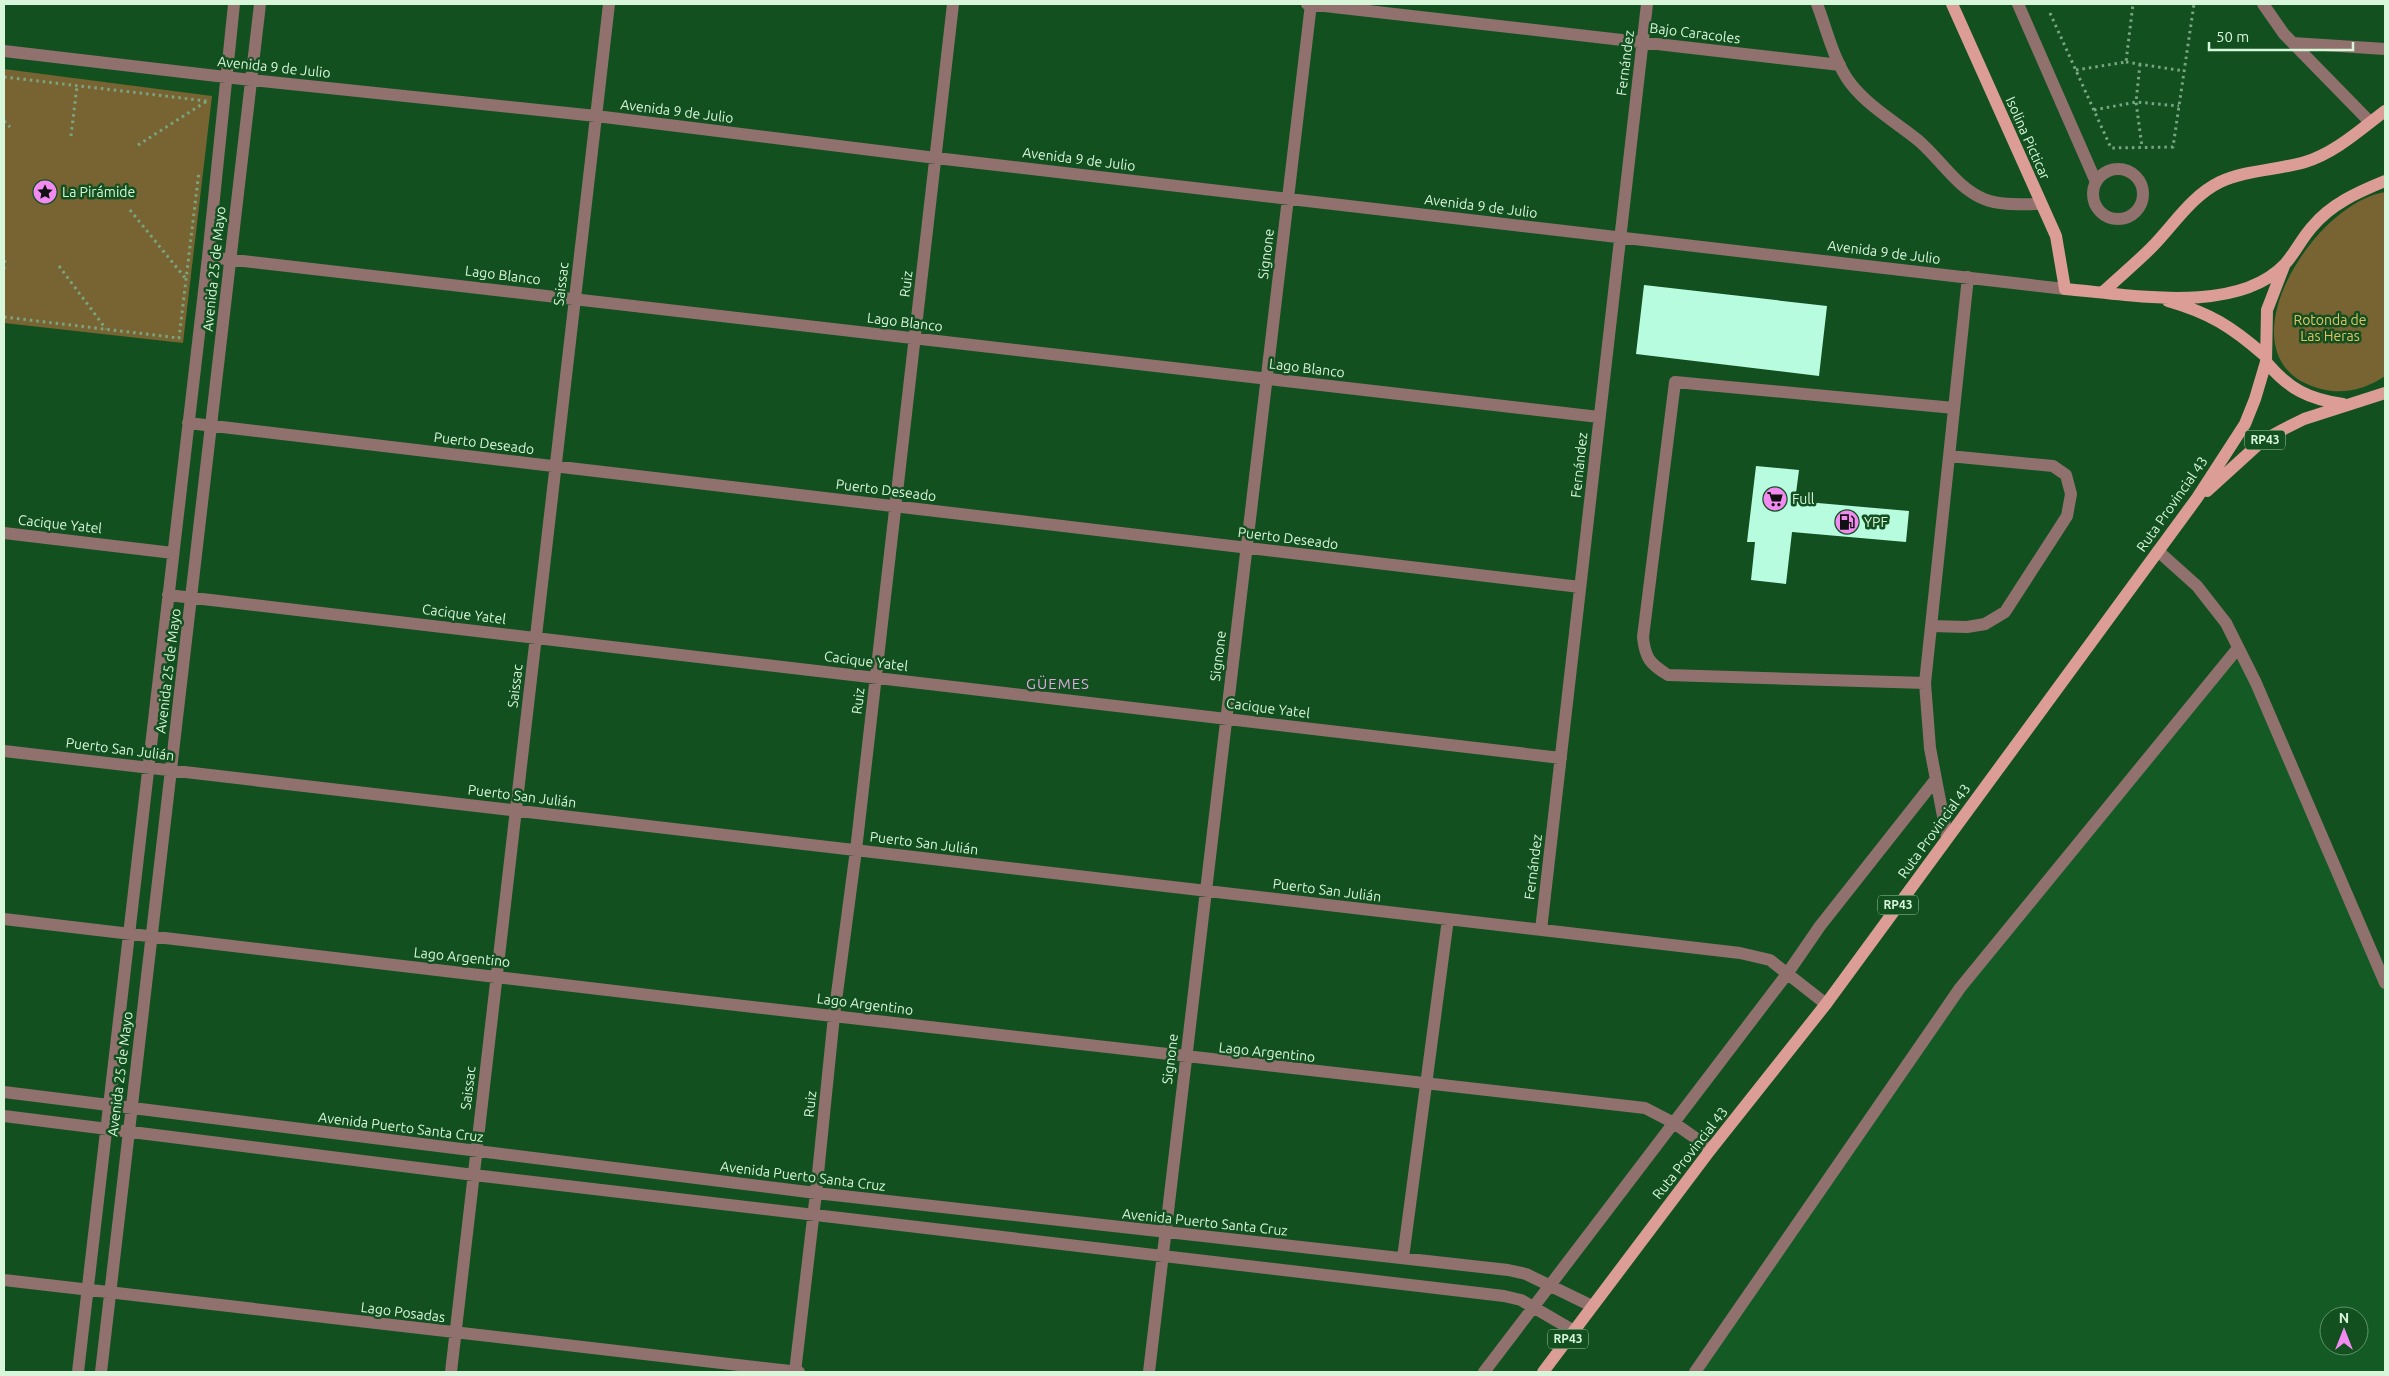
<svg xmlns="http://www.w3.org/2000/svg" width="2389" height="1376" font-family="Ubuntu,sans-serif">
	<rect width="100%" height="100%" fill="#125020"/>
	<path fill="#135a25" fill-rule="evenodd" d="M2238,648L2385,983V1372H1695L1960,988ZM2329,1316H2359V1346H2329Z"/>
	<path fill="#786433" d="M4,69L212,96L183,343L4,323Z
		M2385,192V376C2366,389 2344,395 2321,389C2216,362 2309,205 2385,192Z"/>
	<path fill="#b7fcdf" d="M1644,285L1827,306L1819,376L1636,354Z
		M1756,466L1799,470L1795,501L1909,511L1906,542L1792,532L1786,584L1751,580L1755,542H1747Z"/>
	<g fill="none" stroke-linecap="round" stroke-linejoin="round">
		<path stroke="#79a680" stroke-width="3" stroke-dasharray="2.5 4" stroke-linecap="butt" d="M2050,13L2111,148L2173,147L2194,4
			M2126,62L2184,71
			M2140,64L2136,102L2142,147
			M2076,70L2126,62L2133,4
			M4,77L207,101V103
			M2094,110L2136,102L2179,106
			M4,121L10,127
			M71,136L77,86
			M138,145L207,101
			M130,210L186,279
			M59,266L106,329
			M4,269L5,257
			M4,317L179,338L199,171"/>
		<path stroke="#90716d" stroke-width="12" d="M1307,4L1840,65
			M1817,4C1827,30 1834,62 1851,84C1869,107 1897,123 1919,141C1941,160 1957,188 1984,199C2001,206 2023,204 2041,204
			M2018,4L2096,182
			M2263,4L2284,34L2370,122
			M2293,43L2385,49
			M4,51L251,80L596,116L936,158L2065,289
			M2093 194a25 25 0 1 1 50 0a25 25 0 1 1-50 0Z
			M208,257L1599,417
			M188,423L1580,587
			M4,533L173,553
			M2158,551L2197,586L2226,623L2256,683L2385,983
			M168,595L1561,758
			M1931,626L1967,627L1985,624L2005,612L2067,516L2071,494L2066,475L2053,466L1949,456
			M1925,683L1668,675C1650,664 1645,658 1643,637L1675,382L1954,408
			M4,751L1740,953L1770,960L1826,1004
			M1947,837L1930,748L1925,683L1968,277
			M4,919C551,984 1097,1048 1645,1108L1674,1123L1711,1149
			M1541,930L1647,4
			M4,1092L816,1193L1508,1270L1526,1274L1592,1306
			M4,1116L474,1175L1504,1296L1521,1300L1574,1331
			M1403,1258L1448,919
			M4,1280L799,1372
			M78,1372L208,257L234,4
			M101,1372L260,4
			M451,1372L609,4
			M795,1372L816,1193L834,1016L856,850L953,4
			M1149,1372L1311,4
			M1484,1372L1787,974L1820,926L1936,779
			M1695,1372L1960,988L2238,648"/>
		<path stroke="#db9d95" stroke-width="12" d="M1952,4L2056,236L2065,289C2128,294 2236,316 2285,264C2295,253 2302,238 2312,227C2331,204 2358,192 2385,181
			M2284,266L2267,310L2266,362C2289,389 2308,399 2343,404
			M2103,292C2119,277 2136,263 2151,248C2173,226 2191,196 2220,182C2246,170 2278,170 2305,162C2335,153 2361,129 2385,111
			M2168,301C2210,313 2232,327 2264,355
			M2207,491L2262,441L2284,429L2304,419L2385,393
			M1543,1372L1711,1149L1826,1004L2197,498L2245,424L2255,399L2266,362"/>
	</g>
	<defs>
		<symbol id="sight-disc" viewBox="-11 -11 22 22"><circle r="9.5" fill="#f28af2" stroke="#125020"/><path d="M0-6L1.8-2.2L6-1.7L2.9 1.2L3.7 5.4L0 3.3L-3.7 5.4L-2.9 1.2L-6-1.7L-1.8-2.2Z" fill="#111"/></symbol>
		<symbol id="supermarket-disc" viewBox="-11 -11 22 22"><circle r="9.5" fill="#f28af2" stroke="#125020"/><path d="M-6-5.5h2.5l.6 2H6L4.5 2H-2.5L-4.4-4H-6ZM-1.5 3.2a1.3 1.3 0 1 0 .1 0ZM3 3.2a1.3 1.3 0 1 0 .1 0Z" fill="#111"/></symbol>
		<symbol id="fuel-disc" viewBox="-11 -11 22 22"><circle r="9.5" fill="#f28af2" stroke="#125020"/><path d="M-5.5-6h7V0h2V4h1.3V-2.5L3-4.5l.8-.8L6-3V5H2.5V1h-1V6h-7ZM-4.2-4.7v3.2H.2V-4.7Z" fill="#111"/></symbol>
	</defs>
	<g fill-rule="evenodd">
		<use href="#sight-disc" x="31" y="178" width="28" height="28"/>
		<use href="#supermarket-disc" x="1761" y="485" width="28" height="28"/>
		<use href="#fuel-disc" x="1833" y="508" width="28" height="28"/>
	</g>
	<g text-anchor="middle" stroke-width="5" stroke-linejoin="round" paint-order="stroke">
		<g fill="#125020" stroke="#9dc4a2" stroke-width="1">
			<rect x="2245" y="430.5" width="40" height="19" rx="4"/>
			<rect x="1878" y="895.5" width="40" height="19" rx="4"/>
			<rect x="1548" y="1329.5" width="40" height="19" rx="4"/>
		</g>
		<g font-size="12" font-weight="bold" fill="#d8f6da">
			<text x="2265" y="444">RP43</text>
			<text x="1898" y="909">RP43</text>
			<text x="1568" y="1343">RP43</text>
		</g>
		<g font-size="14" fill="#d8f6da" stroke="#125020">
			<text transform="translate(1695 33) rotate(7)" y="5">Bajo Caracoles</text>
			<text transform="translate(1625 63) rotate(-83)" y="5">Fernández</text>
			<text transform="translate(274 67) rotate(6)" y="5">Avenida 9 de Julio</text>
			<text transform="translate(677 111) rotate(7)" y="5">Avenida 9 de Julio</text>
			<text transform="translate(2028 138) rotate(66)" y="5">Isolina Picticar</text>
			<text transform="translate(1079 159) rotate(7)" y="5">Avenida 9 de Julio</text>
			<text transform="translate(1481 206) rotate(7)" y="5">Avenida 9 de Julio</text>
			<text transform="translate(1884 252) rotate(7)" y="5">Avenida 9 de Julio</text>
			<text transform="translate(1266 254) rotate(-83)" y="5">Signone</text>
			<text transform="translate(214 269) rotate(-84)" y="5">Avenida 25 de Mayo</text>
			<text transform="translate(503 275) rotate(7)" y="5">Lago Blanco</text>
			<text transform="translate(561 284) rotate(-83)" y="5">Saissac</text>
			<text transform="translate(906 284) rotate(-83)" y="5">Ruiz</text>
			<text transform="translate(905 322) rotate(7)" y="5">Lago Blanco</text>
			<text transform="translate(1307 368) rotate(7)" y="5">Lago Blanco</text>
			<text transform="translate(484 443) rotate(7)" y="5">Puerto Deseado</text>
			<text transform="translate(1579 465) rotate(-84)" y="5">Fernández</text>
			<text transform="translate(886 490) rotate(7)" y="5">Puerto Deseado</text>
			<text transform="translate(2172 504) rotate(-55)" y="5">Ruta Provincial 43</text>
			<text transform="translate(60 524) rotate(6)" y="5">Cacique Yatel</text>
			<text transform="translate(1288 538) rotate(7)" y="5">Puerto Deseado</text>
			<text transform="translate(464 614) rotate(7)" y="5">Cacique Yatel</text>
			<text transform="translate(1218 656) rotate(-83)" y="5">Signone</text>
			<text transform="translate(866 661) rotate(7)" y="5">Cacique Yatel</text>
			<text transform="translate(168 671) rotate(-83)" y="5">Avenida 25 de Mayo</text>
			<text transform="translate(515 686) rotate(-83)" y="5">Saissac</text>
			<text transform="translate(858 701) rotate(-83)" y="5">Ruiz</text>
			<text transform="translate(1268 708) rotate(7)" y="5">Cacique Yatel</text>
			<text transform="translate(120 749) rotate(7)" y="5">Puerto San Julián</text>
			<text transform="translate(522 796) rotate(7)" y="5">Puerto San Julián</text>
			<text transform="translate(1934 831) rotate(-54)" y="5">Ruta Provincial 43</text>
			<text transform="translate(924 843) rotate(7)" y="5">Puerto San Julián</text>
			<text transform="translate(1533 867) rotate(-83)" y="5">Fernández</text>
			<text transform="translate(1327 890) rotate(7)" y="5">Puerto San Julián</text>
			<text transform="translate(462 957) rotate(6)" y="5">Lago Argentino</text>
			<text transform="translate(865 1004) rotate(7)" y="5">Lago Argentino</text>
			<text transform="translate(1267 1052) rotate(6)" y="5">Lago Argentino</text>
			<text transform="translate(1170 1059) rotate(-83)" y="5">Signone</text>
			<text transform="translate(120 1074) rotate(-83)" y="5">Avenida 25 de Mayo</text>
			<text transform="translate(468 1088) rotate(-83)" y="5">Saissac</text>
			<text transform="translate(810 1104) rotate(-84)" y="5">Ruiz</text>
			<text transform="translate(401 1127) rotate(7)" y="5">Avenida Puerto Santa Cruz</text>
			<text transform="translate(1690 1153) rotate(-52)" y="5">Ruta Provincial 43</text>
			<text transform="translate(803 1176) rotate(7)" y="5">Avenida Puerto Santa Cruz</text>
			<text transform="translate(1205 1222) rotate(6)" y="5">Avenida Puerto Santa Cruz</text>
			<text transform="translate(403 1312) rotate(7)" y="5">Lago Posadas</text>
		</g>
		<g font-size="14" fill="#d8f6da" stroke="#125020" text-anchor="start">
			<text x="62" y="197">La Pirámide</text>
			<text x="1792" y="504">Full</text>
			<text x="1864" y="527">YPF</text>
		</g>
		<g font-size="14" fill="#e7c166" stroke="#125020">
			<text x="2330" y="325">Rotonda de<tspan x="2330" dy="16">Las Heras</tspan></text>
		</g>
		<g font-size="15" letter-spacing="1" fill="#e2a8e0" stroke="#125020">
			<text x="1058" y="689">GÜEMES</text>
		</g>
	</g>
	<rect width="2389" height="1376" fill="none" stroke="#d8f6da" stroke-width="10"/>
	<g transform="translate(2344 1331)"><circle r="24" fill="#125020" stroke="#61926a"/>
	<path d="M0-4L9 19L0 12L-9 19Z" fill="#f28af2"/>
	<text y="-8" font-size="14" font-weight="bold" text-anchor="middle" fill="#d8f6da">N</text>
	</g>
	<path d="M2209 42v8h144v-8" fill="none" stroke="#d8f6da" stroke-width="2.5"/>
	<text x="2216" y="42" font-size="15" fill="#d8f6da" stroke="#125020" stroke-width="4" paint-order="stroke">50 m</text>
</svg>
